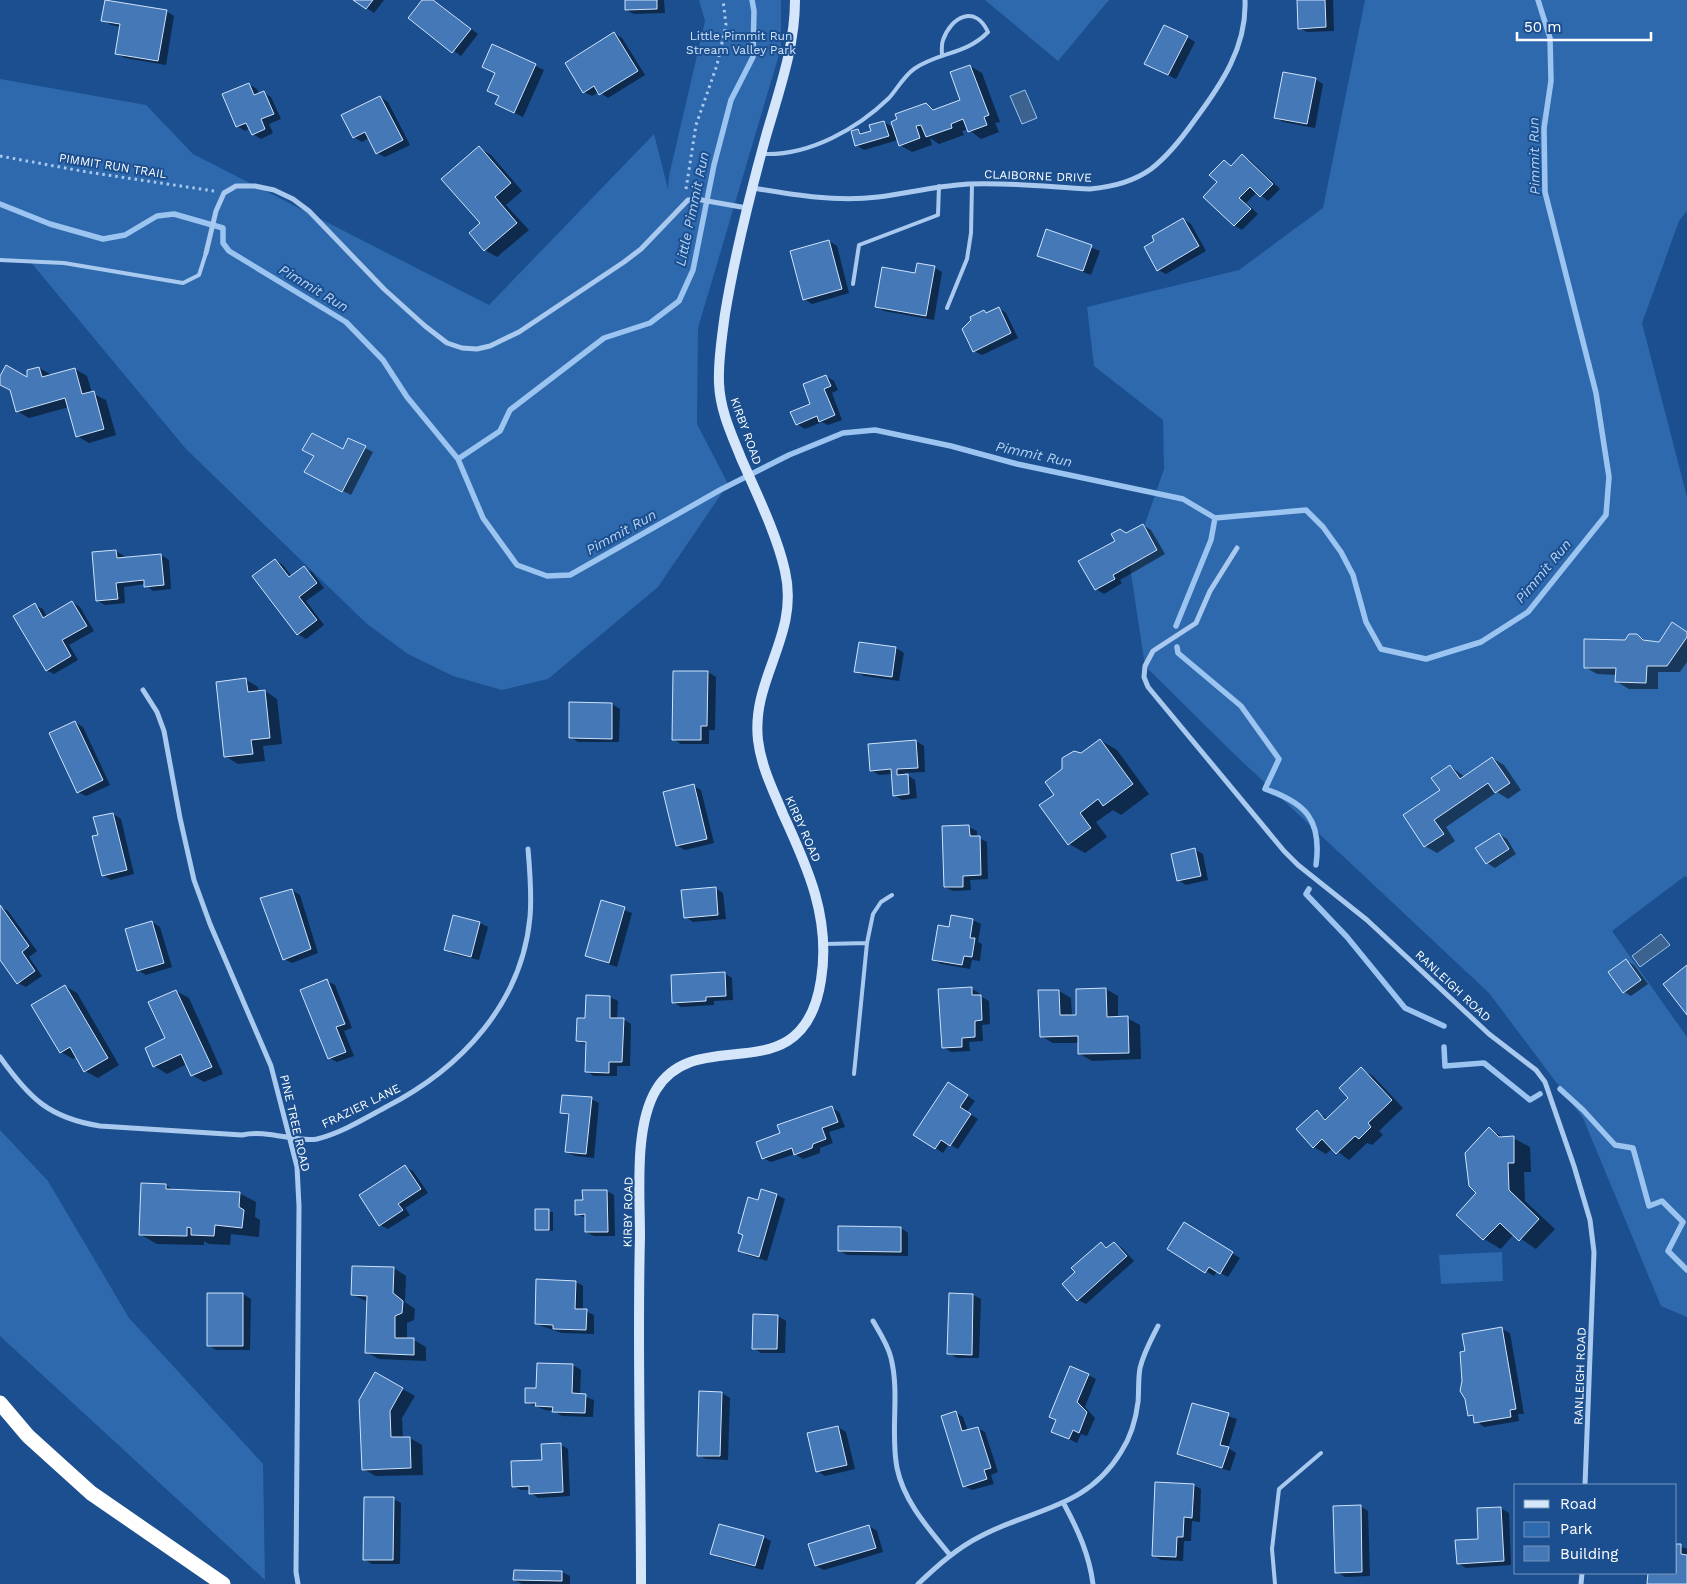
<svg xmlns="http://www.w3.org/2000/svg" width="1687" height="1584" font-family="'Work Sans',sans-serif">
	<rect width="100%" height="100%" fill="#1b4f8f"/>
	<path fill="#2e69ad" d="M699,0H781V48L698,328L697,424L728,484L658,587L548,679L502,690L453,676L408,654L367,624L186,449L29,260H0V79L146,105L193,154L489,305L654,134L668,189L669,176L705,21Z
		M985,0H1109L1058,61Z
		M1365,0H1687V211L1679,221L1642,323L1687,497V877L1685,876L1612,931L1687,1037V1317L1661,1306L1583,1118L1489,993L1233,753L1145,666L1130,567L1164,469L1163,420L1094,366L1087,307L1239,270L1323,208Z
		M0,1130L48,1181L129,1318L263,1464L265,1580L0,1336Z
		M1502,1252L1503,1281L1441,1284L1439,1255Z"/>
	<path fill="#3c6290" stroke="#9cc4f0" d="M1025,90L1037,118L1022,124L1010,96Z
		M1661,934L1670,945L1640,967L1632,956Z"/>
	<path fill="#0007" d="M355,0H384L374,13Z
		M423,0H433L478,34L461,56L410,18Z
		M626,0H664L665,13L634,14L626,10Z
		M1298,0H1333L1334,31L1307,32L1299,28Z
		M166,11L174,16L166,65L125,58L117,54L121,27L111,25L103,20Z
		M614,33L622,38L645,75L608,98L599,92L592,96L584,92Z
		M1187,37L1195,42L1176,79L1154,68Z
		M492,46L544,70L523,117L497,104L500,97L489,91L496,73Z
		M970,66L982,73L1000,122L995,123L999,132L981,139L968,129L962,131L964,135L939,144L930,138L932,145L912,152L900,145L898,140L864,150L856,145L858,130L864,134L873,132L884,122L894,128L925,104L936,110L962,100Z
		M1315,79L1323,84L1315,128L1283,122L1275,117Z
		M249,84L257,89L259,94L264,93L271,97L281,119L269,124L273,133L261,139L253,134L250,128L245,131L237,126Z
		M380,97L388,102L410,145L385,157L377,153L369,138L362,142L354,137Z
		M479,148L491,155L522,191L506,205L529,230L497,257L485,250Z
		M1242,156L1250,160L1280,189L1268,201L1257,192L1246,203L1258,214L1242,230L1234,225L1219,182L1224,161L1232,166Z
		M1183,219L1191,224L1206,251L1166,274L1158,270Z
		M1047,231L1100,251L1091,275L1039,255Z
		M829,241L837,246L849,293L812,304L804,299Z
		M935,268L942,272L934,320L884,311L877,307L916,274Z
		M999,308L1006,313L1018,338L982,355L974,351L984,311L988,313Z
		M39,368L52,375L75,369L87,376L92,393L106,400L116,435L89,443L77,436L69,407L29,418L17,411L11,390L0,383V378L29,379Z
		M826,376L834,381L838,390L832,393L842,420L828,425L822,422L805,429L797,424L812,405Z
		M349,440L373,452L351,495L313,476L343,450Z
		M1143,525L1151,530L1165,554L1120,580L1122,583L1104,594L1096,589L1116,541Z
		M116,551L124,556V559L161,555L169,560L171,589L153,591L145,584L124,587L125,603L105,605L98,601L93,554Z
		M275,560L283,565L292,577L304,568L312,572L324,588L306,601L324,625L306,639L298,634Z
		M72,602L80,607L94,631L69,645L78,660L54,674L46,670L35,605L43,609L47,617Z
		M1687,632V662L1680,672H1658V689H1629L1617,682V675L1597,674L1585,667L1636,635L1649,642L1660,644Z
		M896,648L904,653L899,681L864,676L856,671Z
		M708,672L716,677L715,730H709V744H681L673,739Z
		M246,680L258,687L259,692L265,691L277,699L282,744L263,746L265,761L238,764L225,756Z
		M570,703L612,704L620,709L619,742H578L570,737Z
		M75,722L83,727L110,785L86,796L78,792Z
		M1100,740L1117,750L1149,794L1121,815L1113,810L1096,822L1107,837L1085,853L1069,844L1056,795L1081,754Z
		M916,741L924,746L925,772L904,773L915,780L917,798L902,800L894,795L892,774L879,775L871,770Z
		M1492,758L1504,765L1521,790L1508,799L1497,792L1446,827L1455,841L1437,853L1425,846L1450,766L1465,777Z
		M694,786L701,790L714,843L685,850L677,846Z
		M113,814L121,819L134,874L111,880L103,875Z
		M969,827L977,831V837L987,842L988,879L970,880L971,890L953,891L945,887Z
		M1499,834L1507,839L1516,854L1495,868L1487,863Z
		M1195,850L1203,854L1208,880L1186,885L1178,880Z
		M715,888L723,893L726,919L693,922L686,917Z
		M292,890L300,895L318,953L292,963L284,959Z
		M602,902L632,913L617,967L586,956Z
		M0,907L8,911L37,951L29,957L42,976L26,987L18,983L0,958Z
		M454,916L480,923L488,927L479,960L453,954L445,949Z
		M952,916L973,920L981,924L978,942L982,944L980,961L972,960L970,969L941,964L933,960L950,928Z
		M152,922L160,927L172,967L146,975L138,970Z
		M1626,961L1634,965L1648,984L1631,996L1624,992Z
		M724,973L732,978L733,1000L714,1001V1005L681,1007L673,1002Z
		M327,981L335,985L352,1028L344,1031L354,1056L337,1062L329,1058Z
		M65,986L77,993L119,1065L98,1078L85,1071L77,1056L73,1059L61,1052Z
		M971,988L979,993L980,996L989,1001L990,1024L982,1025L983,1041L969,1042L970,1051L951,1052L943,1047Z
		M1106,989L1118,996V1018H1127L1140,1025L1141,1059L1092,1061L1080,1054L1079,1043H1053L1041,1036L1059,991L1071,998L1072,1016H1078Z
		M176,991L189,998L223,1074L204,1082L192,1075L187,1064L167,1074L154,1066L146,1049L167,1039Z
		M610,997L618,1001L617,1019H623L631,1024L630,1066H617V1076H594L586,1071L587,1045L577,1041L586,1019Z
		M1361,1069L1373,1076L1403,1108L1379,1131L1383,1135L1372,1145L1367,1143L1349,1160L1333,1148L1326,1154L1314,1147L1317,1112L1328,1119L1350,1098Z
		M956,1088L975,1101L967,1112L978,1119L958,1149L949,1144L943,1153L914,1134Z
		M591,1099L599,1103L594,1158L575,1156L567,1152L570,1117L561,1112Z
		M831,1107L839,1112L845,1127L829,1132L833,1143L820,1148V1153L803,1159L795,1154L771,1162L763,1158Z
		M1489,1129L1505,1138H1513L1530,1147L1531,1172H1524L1525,1201L1555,1229L1536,1249L1514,1234L1501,1249L1484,1239L1458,1214L1478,1193Z
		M405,1167L413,1171L428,1193L405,1208L410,1215L388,1229L380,1225Z
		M166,1185L175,1191L239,1193L256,1202L255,1217L260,1220L259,1237L231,1234L230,1245L209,1244L204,1241V1245L157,1244L141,1235Z
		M607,1191L614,1195L615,1236H594L586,1232V1218L577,1214L584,1201Z
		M777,1195L785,1199L767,1261L747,1255L740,1250L759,1202Z
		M536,1210L553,1212V1231L536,1229Z
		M1184,1224L1240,1258L1228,1277L1217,1271L1214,1276L1169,1249Z
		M901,1228L908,1233V1256L847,1255L839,1250Z
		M1101,1243L1109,1248L1114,1243L1122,1248L1134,1261L1086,1304L1078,1300L1076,1272Z
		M394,1268L406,1276L405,1302L415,1309L414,1320L407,1323V1339L414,1340L426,1347V1361L379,1359L366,1352L368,1302L353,1295Z
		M576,1282L583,1286V1310L594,1315V1334L562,1333L536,1324Z
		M208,1294H243L251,1299L250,1350H216L208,1345Z
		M950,1294L973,1295L981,1299L979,1358H957L949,1353Z
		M778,1316L786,1321L785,1353H761L754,1348Z
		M1502,1329L1510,1333L1524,1414H1518L1519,1421L1484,1427L1469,1415L1466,1352Z
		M538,1364L573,1365L581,1370L580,1395L594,1400L593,1417L562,1416L554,1411L545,1410L526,1402L538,1390Z
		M376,1374L415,1396L402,1418L403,1438H410L422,1445L423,1475L376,1476L363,1469Z
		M1088,1375L1096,1379L1085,1407L1095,1418L1087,1436L1081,1434L1077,1443L1052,1431Z
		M722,1393L730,1398L728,1460L706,1459L698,1455Z
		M1193,1404L1237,1419L1228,1448L1236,1453L1230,1471L1186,1458L1178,1454Z
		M955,1412L963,1417L968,1431L977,1428L985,1432L998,1472L991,1475L994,1484L972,1490L964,1486Z
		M838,1427L846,1432L855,1469L825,1476L817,1471Z
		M560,1444L568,1449L570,1496L538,1498L531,1493L530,1490H521L513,1486Z
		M1193,1485L1201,1489L1200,1522L1192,1521L1191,1541H1184L1183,1561L1161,1560L1153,1555Z
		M394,1499L401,1503L400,1564H372L364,1559Z
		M1360,1506L1368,1511L1370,1576L1345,1577L1337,1572Z
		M1501,1508L1509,1513L1511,1565L1466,1568L1458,1563L1480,1540Z
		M869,1526L877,1531L883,1552L824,1570L816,1566Z
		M763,1537L771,1541L763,1570L720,1558L712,1553Z
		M1676,1545L1687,1549V1584H1648L1649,1573H1676Z
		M562,1572L570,1576V1584H522L514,1580Z"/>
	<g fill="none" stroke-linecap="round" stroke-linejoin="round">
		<path stroke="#9cc4f0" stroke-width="5.5" d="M0,204L50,224L103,239L125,235L157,216L174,214L223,228V243L229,251L346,322L383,360L407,397L458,459L483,518L517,565L547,576L570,575L720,490L789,455L843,433L875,430L951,446L1017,464L1183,499L1215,518L1306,510L1323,527L1341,552L1353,575L1366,622L1381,649L1426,659L1481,642L1528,612L1606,515L1609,477L1596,393L1545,192L1544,128L1551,81L1550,38L1538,0
			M458,459L500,431L510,410L604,338L650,323L679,301L693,270L714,165L731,100L753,57L754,11L752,0
			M1176,626L1211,540L1215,518
			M1177,647L1178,653L1241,706L1279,759L1265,789C1306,803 1322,820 1316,865
			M1309,889L1306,894L1347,937L1405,1008L1444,1026
			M1444,1047L1445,1066L1484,1063L1530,1100L1540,1094
			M1560,1089L1583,1110L1615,1145L1633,1148L1649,1206L1662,1201L1683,1222L1668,1251L1687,1270"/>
	</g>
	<path fill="#4478b7" stroke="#cfe3fa" d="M105,0L167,10L158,61L115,54L120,24L101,21Z
		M353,0H373L366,9Z
		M422,0H433L471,29L452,53L408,18Z
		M625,0H657V9L625,10Z
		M1297,0H1325L1326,27L1298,29Z
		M1164,25L1188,36L1168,75L1144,64Z
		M614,32L638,71L599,95L594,86L583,93L565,63Z
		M492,44L536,64L514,113L495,104L499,96L487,91L495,73L482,67Z
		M970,65L989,115L984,117L987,125L968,132L963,119L951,124L952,128L926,137L921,125L916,126L920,138L899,146L891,122L897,119L895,114L926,103L933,110L960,100L950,72Z
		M1283,72L1316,78L1307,124L1274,118Z
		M249,83L254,95L264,91L274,114L261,119L265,129L252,135L246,123L236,127L222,94Z
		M380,96L403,140L376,154L365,132L353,138L341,115Z
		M884,121L889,136L855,146L851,131L858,129L860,134L871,131L869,125Z
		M479,146L511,183L495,197L517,223L484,251L469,233L480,223L441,179Z
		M1242,154L1273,184L1260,197L1250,187L1239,198L1251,209L1234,226L1203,197L1217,182L1209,175L1224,160L1231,166Z
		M1183,218L1199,246L1157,271L1144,247L1154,241L1152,236Z
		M1046,229L1092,245L1083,271L1037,256Z
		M829,240L842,289L803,300L790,251Z
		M917,263L935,266L926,316L875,307L882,267L915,273Z
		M999,307L1011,333L973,352L962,329L971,320L970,317L984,310L986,313Z
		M6,365L27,377V370L39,367L42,377L75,368L82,394L94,391L104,429L76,437L65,398L16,412L10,390L0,385V376Z
		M826,375L831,386L824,389L835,415L819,422L817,416L796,425L790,412L810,404L803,384Z
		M312,433L343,449L348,438L366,446L342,492L304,472L314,456L302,450Z
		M1143,524L1157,550L1113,575L1115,579L1095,590L1078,561L1115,541L1111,534L1120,529L1126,533Z
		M116,550L117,558L161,554L164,585L144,587V580L116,583L118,599L96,601L92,552Z
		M275,559L289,577L304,566L317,583L299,597L317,620L297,635L252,576Z
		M72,601L87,626L62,640L71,656L46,671L13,616L35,603L43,618Z
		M1672,622L1687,632V637L1667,666H1647L1646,683L1615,682L1616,668H1584V639L1625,640L1629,634H1637L1643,640L1659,642Z
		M859,642L896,647L892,677L854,672Z
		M673,671H708L707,726H701V740H672Z
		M246,678L248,692L265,690L270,738L251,740L253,754L224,757L216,682Z
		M569,702L612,703V739L569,738Z
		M75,721L103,780L77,793L49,733Z
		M1100,739L1133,784L1103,806L1098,799L1080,813L1091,828L1068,845L1039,805L1054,795L1045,782L1062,769V758L1074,751L1081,753Z
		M916,740L918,768L897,769V775L908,774L909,794L893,796L891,769L870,771L868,744Z
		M1492,757L1510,783L1495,793L1488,783L1434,820L1444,834L1424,847L1403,815L1440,790L1431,778L1450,765L1460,779Z
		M694,784L707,839L676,846L663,792Z
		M113,813L127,870L102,876L92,836L98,835L93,817Z
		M969,825L970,836H980L981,875L963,876V887H944L942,826Z
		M1499,833L1509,849L1486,864L1475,848Z
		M1195,848L1201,876L1177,881L1171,854Z
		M716,887L718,915L684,918L681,890Z
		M292,889L311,949L283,960L260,898Z
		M601,900L625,907L609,963L585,956Z
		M0,905L29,946L22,952L35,971L17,984L0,960Z
		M453,915L480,922L471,957L444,950Z
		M951,915L973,919L970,938H975L972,957L964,956L962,965L932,960L938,925L949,927Z
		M152,921L164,963L137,971L125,929Z
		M1626,959L1641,980L1623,993L1608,972Z
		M1687,965V1015L1663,984Z
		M725,972L726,996L706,997V1001L672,1003L671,975Z
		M327,979L345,1024L336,1027L346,1052L328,1059L300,990Z
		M65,985L108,1058L84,1072L70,1047L60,1053L31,1005Z
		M972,987V995H981L982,1020L975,1021V1037L962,1038V1047L942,1048L938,989Z
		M1106,988L1107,1017L1128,1016L1129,1053L1078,1054V1036L1040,1037L1038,990H1059L1060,1015H1076V989Z
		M176,990L212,1067L191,1076L181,1054L153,1067L145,1048L165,1038L148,1002Z
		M586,995L610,996V1018H624L622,1062H609V1073L585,1072L586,1042L576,1041L577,1018H585Z
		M1361,1067L1392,1100L1368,1123L1371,1127L1359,1139L1355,1136L1336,1154L1322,1139L1313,1148L1296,1129L1317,1110L1325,1120L1348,1098L1339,1088Z
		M948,1082L968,1095L960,1107L971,1114L950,1146L941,1140L935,1149L913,1135Z
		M562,1095L592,1097L586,1154L565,1152L569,1114L560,1113Z
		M832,1106L838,1122L822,1128L826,1139L813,1144L812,1148L794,1155L792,1148L762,1159L756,1142L780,1133L777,1125Z
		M1489,1127L1499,1137L1514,1136V1163H1508L1509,1190L1539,1219L1519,1241L1500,1223L1483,1240L1456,1215L1476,1193L1469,1186L1465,1153Z
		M405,1165L421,1189L398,1204L403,1210L379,1226L359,1195Z
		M141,1183L166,1184V1189L240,1192L239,1207L244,1210L242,1228L215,1225L214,1236L191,1235V1228L187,1227V1236L139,1235Z
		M761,1189L777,1194L759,1257L738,1251L743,1235L738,1233L748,1197L758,1200Z
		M582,1190H607L608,1232H585V1214L575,1215V1200H583Z
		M535,1209H549V1230H535Z
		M1184,1222L1233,1252L1220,1274L1209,1267L1205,1273L1167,1249Z
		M838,1226L901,1227V1252L838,1251Z
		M1101,1242L1106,1248L1114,1242L1127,1256L1077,1301L1062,1284L1075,1272L1071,1268Z
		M352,1266L394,1267L393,1293L403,1301L402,1313L395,1316V1338H414V1355L365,1353L367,1296L351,1295Z
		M536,1279L576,1281L575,1309H587L586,1330L553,1329V1325L535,1324Z
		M207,1293H243V1346H207Z
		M949,1293L973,1294L972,1355L947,1354Z
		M753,1314L778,1315L777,1349H752Z
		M1502,1327L1516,1409L1510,1410L1511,1417L1474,1423L1473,1415L1468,1416L1465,1399L1460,1391L1462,1381L1460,1352L1465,1351L1462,1334Z
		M537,1363L573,1364L572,1393L586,1394L585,1413L552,1412L553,1407L535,1406L536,1403H525V1388H536Z
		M1070,1366L1089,1374L1077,1402L1087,1412L1079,1433L1073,1430L1069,1439L1051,1432L1056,1420L1049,1417Z
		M375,1372L403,1388L390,1411L391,1437H410L411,1468L362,1470L359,1400Z
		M699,1391L722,1392L720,1456H697Z
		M1192,1403L1229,1413L1220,1445L1229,1447L1222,1468L1177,1454Z
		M956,1411L962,1431L978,1427L991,1468L984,1470L987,1479L963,1487L941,1416Z
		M838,1426L847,1465L816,1472L807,1433Z
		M561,1443L563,1492L529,1494V1486L512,1487L511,1461L542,1460L541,1444Z
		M1155,1482L1194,1484L1192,1518L1184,1517L1183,1537H1177L1176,1557L1152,1556Z
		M364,1497H394L393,1560H363Z
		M1361,1505L1362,1572L1335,1573L1333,1506Z
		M1501,1507L1504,1561L1457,1564L1455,1540L1478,1539L1477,1508Z
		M719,1524L764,1536L755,1566L710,1554Z
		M869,1525L876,1548L815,1566L808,1544Z
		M1676,1544H1681V1554L1687,1555V1584H1647L1648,1573H1676Z
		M514,1570L562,1571V1581L513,1580Z"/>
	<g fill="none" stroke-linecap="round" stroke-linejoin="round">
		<path stroke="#a9c9ee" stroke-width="3" stroke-dasharray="2.5 4" stroke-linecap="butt" d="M0,156L87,172L214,191
			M686,189L696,125L717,65L726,25L723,0"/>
		<path stroke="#a9c9ee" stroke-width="4" d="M763,154C809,156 857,129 889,98C897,89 904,76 914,69C938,52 966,55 988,32C975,4 951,17 943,40C941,45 942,51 942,56
			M0,260L64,263L183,283L199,275L206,253
			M853,284L859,245L938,215L939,186
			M947,308L967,259L971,233L972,184
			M825,944L867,943
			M854,1074L867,943L873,914L881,902L892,895
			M1275,1584L1272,1549L1279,1489L1321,1453"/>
		<path stroke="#a9c9ee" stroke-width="5" d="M753,188C794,195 836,202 878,197C908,193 937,186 968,184C1008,182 1050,187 1090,189C1112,187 1133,182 1151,169C1168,156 1182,138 1194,121C1221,85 1247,47 1245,0
			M206,253L216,211L224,193L236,186H255L274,190L293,199L309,211L384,289L425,326L447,343L462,348L477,349L490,346L519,332L624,262L641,249L688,200L696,199L747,208
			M1237,548L1210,591L1196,623L1153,651L1145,666L1144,677L1148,687L1284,851L1298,865L1367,920L1489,1034L1536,1070L1545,1082L1574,1166L1590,1220L1594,1252L1585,1485
			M143,690L157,712L164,731L180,818L194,880L210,924L271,1066L297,1167L299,1206L296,1572L298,1584
			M0,1057C29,1098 49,1118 100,1126L242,1135C267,1129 297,1143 317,1139C341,1133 364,1119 386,1107C460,1069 522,1004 530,917C532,894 530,872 528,849
			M873,1321C880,1333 888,1345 891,1358C900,1394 890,1432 897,1468C904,1502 929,1529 950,1555
			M1064,1504C1078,1530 1089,1554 1093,1584
			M918,1584C937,1566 957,1548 981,1536C1034,1508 1086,1509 1121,1452C1130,1438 1136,1419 1138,1402C1139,1391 1138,1379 1140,1368C1144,1352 1151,1340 1158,1326
			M1581,1584L1582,1573"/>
		<path stroke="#d6e6fa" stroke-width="10" d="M641,1584C641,1468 637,1352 640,1236C640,1193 634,1127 656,1090C697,1021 803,1097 821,980C831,919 808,868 783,814C773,790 761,766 758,740C751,678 800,636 785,571C777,535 756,492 741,458C731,433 720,410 719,383C718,360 722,337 725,314C735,254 750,194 766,136C779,91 795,47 795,0"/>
		<path stroke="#fff" stroke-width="15" d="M0,1403L28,1436L91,1493L223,1584"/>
	</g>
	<g text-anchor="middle" stroke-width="4" stroke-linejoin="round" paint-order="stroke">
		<g font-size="12" fill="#cfe3fa" stroke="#1b4f8f">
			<text x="741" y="40">Little Pimmit Run<tspan x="741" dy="14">Stream Valley Park</tspan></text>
		</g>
		<g font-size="12" fill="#fff" stroke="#1b4f8f">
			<text transform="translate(113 166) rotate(9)" y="4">PIMMIT RUN TRAIL</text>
			<text transform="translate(1038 176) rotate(2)" y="4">CLAIBORNE DRIVE</text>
			<text transform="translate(746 431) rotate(70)" y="4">KIRBY ROAD</text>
			<text transform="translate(803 829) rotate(66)" y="4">KIRBY ROAD</text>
			<text transform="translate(1453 986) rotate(43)" y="4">RANLEIGH ROAD</text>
			<text transform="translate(361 1106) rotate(-26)" y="4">FRAZIER LANE</text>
			<text transform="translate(295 1123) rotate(77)" y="4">PINE TREE ROAD</text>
			<text transform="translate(628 1212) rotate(-89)" y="4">KIRBY ROAD</text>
			<text transform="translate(1580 1376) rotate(-88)" y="4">RANLEIGH ROAD</text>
		</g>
		<g font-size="14" font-style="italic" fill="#b5d3f5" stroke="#1b4f8f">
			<text transform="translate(1534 156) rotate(-91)" y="5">Pimmit Run</text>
			<text transform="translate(692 209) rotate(-78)" y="5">Little Pimmit Run</text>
			<text transform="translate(314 288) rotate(31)" y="5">Pimmit Run</text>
			<text transform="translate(1034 454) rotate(12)" y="5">Pimmit Run</text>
			<text transform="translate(621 532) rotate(-29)" y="5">Pimmit Run</text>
			<text transform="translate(1543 571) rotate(-50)" y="5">Pimmit Run</text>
		</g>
	</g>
	<rect x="1514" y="1484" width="162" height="90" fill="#1b4f8f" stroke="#7695bc"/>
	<rect x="1524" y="1500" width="25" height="8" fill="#d6e6fa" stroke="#7695bc"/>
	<text x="1560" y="1509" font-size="15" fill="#ffffff">Road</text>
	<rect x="1524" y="1522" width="25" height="15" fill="#2e69ad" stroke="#7695bc"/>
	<text x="1560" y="1534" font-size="15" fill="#ffffff">Park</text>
	<rect x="1524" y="1546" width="25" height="15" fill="#4478b7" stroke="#7695bc"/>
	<text x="1560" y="1559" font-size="15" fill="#ffffff">Building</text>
	<path d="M1517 32v8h134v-8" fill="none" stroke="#ffffff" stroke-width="2.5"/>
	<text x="1524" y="32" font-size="15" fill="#ffffff" stroke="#1b4f8f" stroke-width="4" paint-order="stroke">50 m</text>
</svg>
